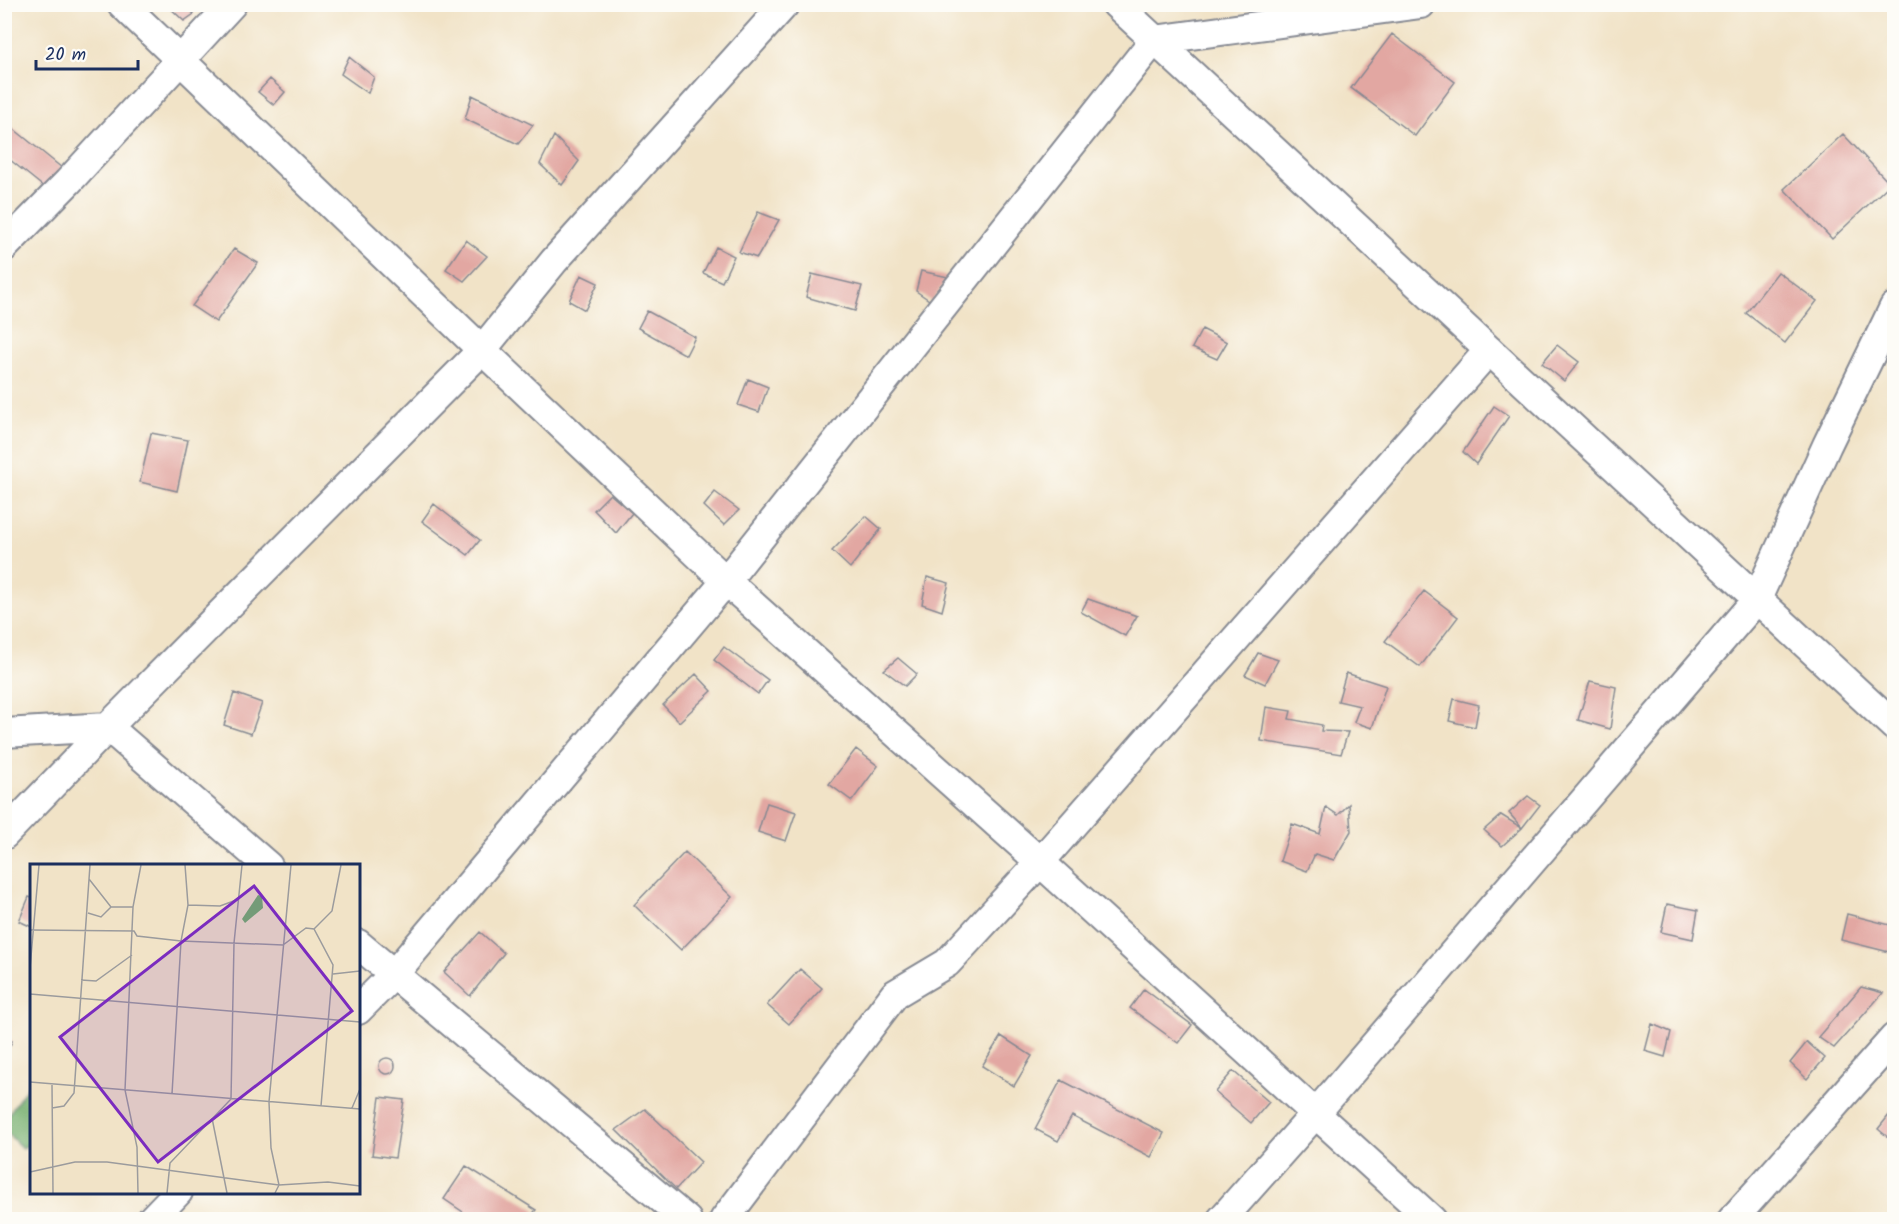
<svg xmlns="http://www.w3.org/2000/svg" width="1899" height="1224" font-family="Kalam,sans-serif">
	<rect width="100%" height="100%" fill="#fdfcf7"/>
	<filter id="ink" filterUnits="userSpaceOnUse"><feTurbulence type="fractalNoise" baseFrequency=".0167" numOctaves="2"/><feDisplacementMap in="SourceGraphic" scale="12" xChannelSelector="R" yChannelSelector="G"/><feConvolveMatrix kernelMatrix="1 2 1 2 8 2 1 2 1" color-interpolation-filters="sRGB"/></filter>
	<filter id="wash" filterUnits="userSpaceOnUse"><feTurbulence type="fractalNoise" baseFrequency=".008" numOctaves="4" result="noise"/><feDisplacementMap in="SourceGraphic" scale="24" xChannelSelector="R" yChannelSelector="G"/><feGaussianBlur stdDeviation="1.35" result="paint"/><feColorMatrix in="noise" values="0 0 0 0 0 0 0 0 0 0 0 0 0 0 0 0 0 1.4 0 .05"/><feComposite in="paint" operator="in"/></filter>
	<g filter="url(#wash)">
		<rect width="100%" height="100%" fill="#f1e3c7"/>
		<path fill="#74ae6d" stroke="#486e66" stroke-width="1.5" d="M31,1082V1144L22,1148L5,1131V1119Z"/>
		<g id="blocks">
			<path fill="#e2a7a2" d="M166,4H184L194,14L184,21Z
				M1392,34L1455,82L1415,136L1351,88Z
				M349,57L374,77L368,93L341,74Z
				M270,79L285,92L274,105L258,92Z
				M472,95L533,125L518,144L465,119Z
				M4,121L62,168L45,188L4,155Z
				M1843,134L1890,184L1832,239L1784,189Z
				M554,136L579,161L562,185L540,164Z
				M758,212L779,220L757,258L739,252Z
				M466,240L487,256L464,281L446,269Z
				M716,247L734,256L722,282L703,273Z
				M234,249L258,263L216,322L192,306Z
				M921,271L948,277L932,302L916,291Z
				M1778,272L1817,301L1785,343L1746,313Z
				M812,274L862,286L855,311L806,297Z
				M581,275L598,283L585,310L569,301Z
				M647,311L695,337L686,355L638,328Z
				M1202,329L1227,342L1217,359L1192,348Z
				M1557,345L1579,362L1564,381L1542,363Z
				M748,379L768,387L759,412L738,405Z
				M1494,406L1509,416L1476,464L1463,452Z
				M151,433L188,440L177,491L140,482Z
				M715,492L739,510L724,525L704,506Z
				M610,494L632,513L616,533L594,510Z
				M434,504L480,540L468,555L422,521Z
				M866,516L881,529L850,568L832,551Z
				M927,577L949,583L942,611L922,604Z
				M1424,591L1458,617L1420,667L1385,641Z
				M1088,599L1137,616L1125,636L1081,612Z
				M724,647L768,680L758,694L714,660Z
				M1258,653L1278,660L1265,684L1245,675Z
				M898,658L917,674L905,686L884,670Z
				M1346,673L1386,686L1372,728L1354,722L1360,706L1338,701Z
				M696,674L712,691L679,722L663,705Z
				M1590,681L1616,687L1610,729L1578,720Z
				M234,693L262,703L251,734L224,725Z
				M1454,699L1479,705L1475,727L1449,721Z
				M1266,707L1291,711L1289,719L1322,725L1321,731L1348,732L1341,754L1261,741Z
				M856,749L878,766L852,801L829,784Z
				M1528,796L1540,805L1522,828L1509,813Z
				M767,803L796,812L786,841L758,832Z
				M1349,804L1351,831L1334,860L1315,854L1307,871L1280,861L1292,824L1320,834L1326,807L1338,815Z
				M1501,815L1522,828L1502,846L1484,830Z
				M685,852L732,897L681,950L634,905Z
				M29,897L32,898V927L19,921Z
				M1667,904L1698,910L1693,939L1661,932Z
				M1847,914L1894,926V945L1893,953L1841,940Z
				M480,932L504,953L470,996L444,972Z
				M800,969L822,988L789,1024L767,1005Z
				M1861,987L1883,993L1834,1048L1818,1037Z
				M1144,989L1192,1025L1178,1043L1130,1008Z
				M1652,1024L1671,1032L1665,1057L1645,1051Z
				M4,1036L12,1041L4,1059Z
				M1001,1036L1032,1056L1014,1086L982,1066Z
				M1807,1042L1825,1058L1807,1079L1790,1063Z
				M379 1066a8 8 0 1 1 16 0a8 8 0 1 1-16 0Z
				M1233,1071L1269,1102L1251,1123L1215,1092Z
				M1061,1080L1164,1133L1151,1157L1072,1116L1058,1141L1035,1129Z
				M380,1097L404,1100L395,1158L372,1155Z
				M645,1109L701,1162L676,1189L616,1130Z
				M1894,1109V1133L1890,1139L1878,1129Z
				M466,1166L536,1210L527,1220H475L444,1199Z"/>
		</g>
	</g>
	<g filter="url(#ink)">
		<use href="#blocks" fill-opacity="0" stroke="#868992" stroke-width="1.5"/>
		<g fill="none" stroke-linecap="round" stroke-linejoin="round">
			<defs>
				<path id="street" d="M122,4L482,350L726,581L1040,862L1432,1220
					M1116,4L1894,726
					M4,247L68,182L232,4
					M4,733L108,727L268,866
					M4,835L108,727L482,350L554,261L785,4
					M358,944L687,1220
					M358,1010L394,974L726,581L1154,40L1421,4
					M151,1220L178,1192
					M724,1220L895,994L947,963L1040,862L1489,350
					M1221,1220L1316,1113L1757,599L1827,445L1894,307
					M1732,1220L1894,1038"/>
			</defs>
			<use href="#street" stroke="#868992" stroke-width="32"/>
			<use href="#street" stroke="#fff" stroke-width="28"/>
		</g>
	</g>
	<g transform="translate(30 864)">
		<rect width="330" height="330" fill="#f1e3c7"/>
		<path d="M228,31L232,32L233,44L215,59L212,55Z" fill="#74ae6d"/>
		<path fill="none" stroke="#9b9b9d" stroke-width="1.5" d="M59,15L81,43H103L111,1M158,41L190,42L209,35M103,43L95,226L107,283L108,329M58,49L71,53L81,43M284,65L302,47L311,1M0,66L104,67L107,72L151,77L253,81L276,64L284,65L303,101L291,242M0,104L9,1M303,110L330,107M51,116L66,117L102,91M0,130L330,158M0,218L330,245M22,221L23,329M142,230L151,77L158,41L155,1M22,244L34,242L44,229L60,1M322,244L330,225M182,254L197,329M0,308L45,298H77L249,321L298,318L330,322M137,329L140,299L201,235L204,79L212,1M245,329L249,321L241,284L239,238L261,1"/>
		<path fill="#7b2cbf" fill-opacity="0.15" stroke="#7b2cbf" stroke-width="3" d="M224,22L322,147L128,298L30,173Z"/>
		<rect width="330" height="330" fill="none" stroke="#1b2f5e" stroke-width="3"/>
	</g>
	<rect width="1899" height="1224" fill="none" stroke="#fdfcf7" stroke-width="24"/>
	<path d="M36 60v9h102v-9" fill="none" stroke="#1b2f5e" stroke-width="3"/>
	<text x="45" y="60" font-size="18" fill="#1b2f5e" stroke="#fdfcf7" stroke-width="4.5" paint-order="stroke">20 m</text>
</svg>
